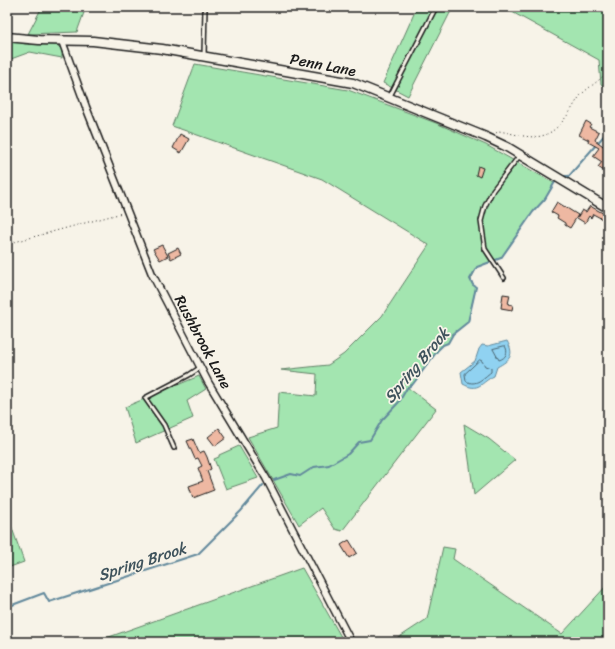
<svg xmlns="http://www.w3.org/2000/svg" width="615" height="649" font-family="Sriracha,sans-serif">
	<rect width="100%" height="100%" fill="#f7f3e8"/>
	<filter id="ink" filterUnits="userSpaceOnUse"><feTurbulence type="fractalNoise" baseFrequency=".025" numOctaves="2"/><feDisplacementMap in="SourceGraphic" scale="8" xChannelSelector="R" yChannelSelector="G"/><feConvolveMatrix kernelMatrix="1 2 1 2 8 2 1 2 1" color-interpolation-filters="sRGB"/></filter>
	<g filter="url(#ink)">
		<path fill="#a3e5b0" stroke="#608066" d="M42,7H86L77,32L28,34Z
			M417,7H453L408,96L383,83Z
			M503,7H608V89L601,84L599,60Z
			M7,39L25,44L57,45L62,50V58L30,52L11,59L7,63Z
			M195,64L348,90L436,123L486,145L554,183L545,199L533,212L501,258L477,267L471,279L473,285L476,287L468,322L453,334L448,343L443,345L438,350L413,384L407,387L436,409L342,531L335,529L321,508L299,525L248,437L277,428L279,392L316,396L317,374L281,370L328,365L344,354L382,316L429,245L322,179L172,126Z
			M199,376L206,389L187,401L193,418L136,443L125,407Z
			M464,424L489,439L515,460L474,495Z
			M239,446L258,478L226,489L214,459L219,457V455Z
			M7,514L24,562L7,568Z
			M443,547L455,549L453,559L562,634L608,584V642H392L427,619Z
			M302,568L344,642H95Z"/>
		<path fill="#90d2f1" stroke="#62899c" d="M507,341C515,355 510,360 497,367L494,376C481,382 479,393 463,384L461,372L475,361L479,349L482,345L488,346Z"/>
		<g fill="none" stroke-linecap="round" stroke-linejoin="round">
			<path stroke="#4a6571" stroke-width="1" d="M505,346C509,352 506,358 499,360L493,349Z
				M480,360L482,361L485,366L491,368V372C483,378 476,387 466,381L465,374Z"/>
			<path stroke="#62899c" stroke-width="2" d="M564,176H569L608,131
				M274,480L291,474L300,476L314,467L329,465L348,454L359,442L370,440L382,420L399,402L407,388L413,384L438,350L443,345L448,343L453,334L468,322L476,287L473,285L470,279L477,267L501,258L533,212L545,199L555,182
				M7,607L44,593L49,602L198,554L241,511L263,485"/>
		</g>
		<path fill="#eeb8a2" stroke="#1c1c1c" d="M586,121L591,124L589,127L599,132L595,140L606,148L604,152L608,155V165L604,171L598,167L602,162L593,156L599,148L588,142L589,140L579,135Z
			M180,134L189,139L181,153L173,148Z
			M478,166L483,168L480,177L476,175Z
			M557,202L578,215L570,228L565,225V223L557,218L558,216L551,212Z
			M590,206L608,216V222L593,214L591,218L589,216L585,223L577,218L582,210L586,212Z
			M162,245L168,256L160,260L153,249Z
			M178,248L181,254L171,259L168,253Z
			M503,294L510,295L508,304L513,305L512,310L501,308Z
			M219,428L226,438L215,446L208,437Z
			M193,439L199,453L204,451L207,457L211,469L207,471L214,490L193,498L189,486L203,481L198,468L202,466L198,458L195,459L187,441Z
			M349,540L357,553L349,558L341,545Z"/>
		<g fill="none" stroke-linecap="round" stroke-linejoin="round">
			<defs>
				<path id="service" d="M204,56L205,7
					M390,96L436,7
					M504,278L485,249L481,221L485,206L493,190L520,155
					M174,448L164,425L145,398L189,375L201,367"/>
				<path id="minor" d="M62,41L86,107L152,274L208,382L266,478L351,642"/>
				<path id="tertiary" d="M7,37L39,40L93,41L162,49L353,83L486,137L507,147L608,208"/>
			</defs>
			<use href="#service" stroke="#1c1c1c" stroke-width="6"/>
			<use href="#minor" stroke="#1c1c1c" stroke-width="9"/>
			<use href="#tertiary" stroke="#1c1c1c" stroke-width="11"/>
			<path stroke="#1c1c1c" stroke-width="1" stroke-dasharray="1 3" stroke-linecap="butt" d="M496,133L499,131C530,137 545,145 566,117C571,111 575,103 580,96C588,87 600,81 608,71
				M7,244L122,213"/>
			<use href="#service" stroke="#f7f3e8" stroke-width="3"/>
			<use href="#minor" stroke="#f7f3e8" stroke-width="6"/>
			<use href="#tertiary" stroke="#f7f3e8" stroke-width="8"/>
		</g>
	</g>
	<g text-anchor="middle" stroke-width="3.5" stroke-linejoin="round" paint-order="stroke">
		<g font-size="15" fill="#1c1c1c" stroke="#f7f3e8">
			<text transform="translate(323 65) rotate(11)" y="5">Penn Lane</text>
			<text transform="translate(203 342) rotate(62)" y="5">Rushbrook Lane</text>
		</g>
		<g font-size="16" font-style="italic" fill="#3f535c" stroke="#f7f3e8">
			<text transform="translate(416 365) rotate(-50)" y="6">Spring Brook</text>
			<text transform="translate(142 561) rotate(-18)" y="6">Spring Brook</text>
		</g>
	</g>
	<rect width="615" height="649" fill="none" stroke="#f7f3e8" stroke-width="24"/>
	<rect x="12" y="12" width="591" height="625" fill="none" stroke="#1c1c1c" stroke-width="1.5" filter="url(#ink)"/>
</svg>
